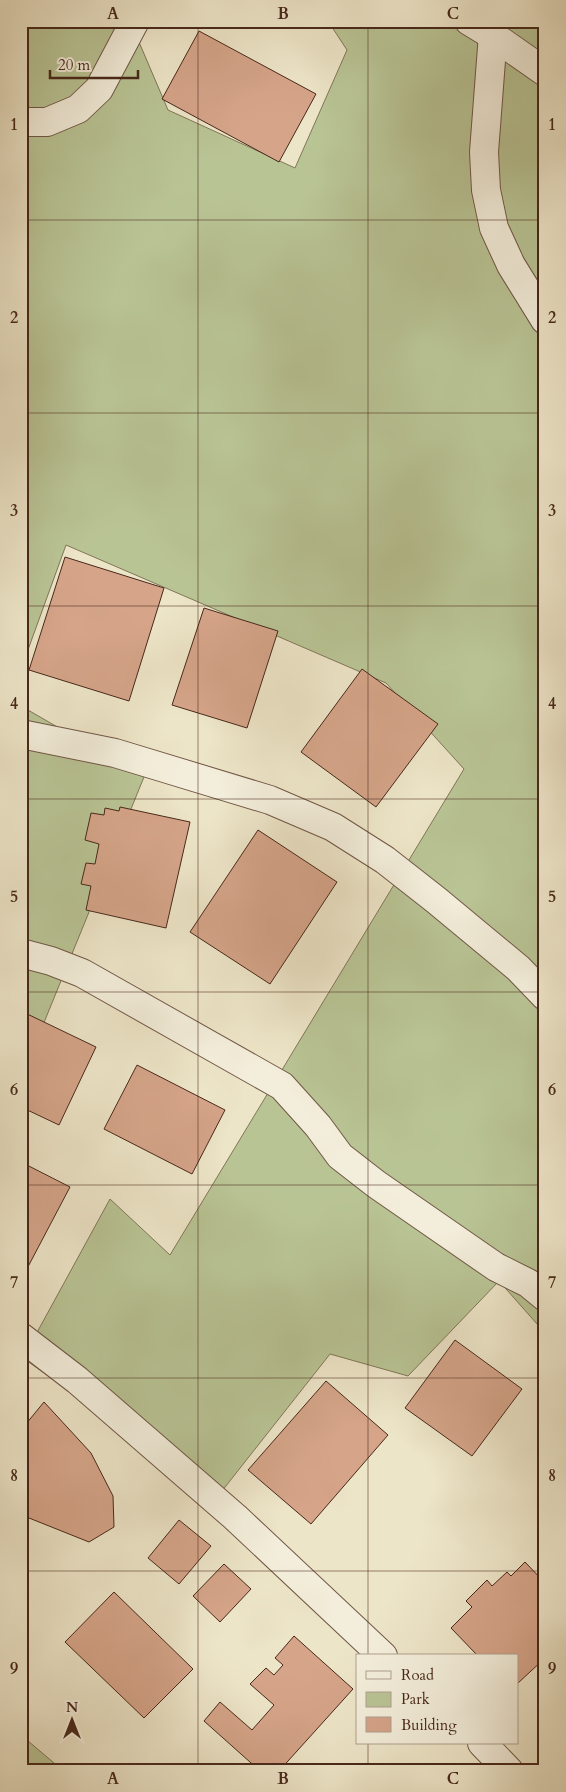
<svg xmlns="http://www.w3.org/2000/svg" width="566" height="1792" font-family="Cardo,serif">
	<rect width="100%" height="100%" fill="#ede5c8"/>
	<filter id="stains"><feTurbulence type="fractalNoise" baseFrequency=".004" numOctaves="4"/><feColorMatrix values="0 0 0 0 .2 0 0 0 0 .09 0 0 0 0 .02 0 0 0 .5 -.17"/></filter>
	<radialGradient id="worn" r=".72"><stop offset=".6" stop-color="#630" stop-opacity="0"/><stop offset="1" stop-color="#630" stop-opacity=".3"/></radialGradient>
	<path fill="#b9c495" stroke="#807658" d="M21,21H130L168,110L295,168L347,50L328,21H545V1333L499,1281L408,1376L330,1354L218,1496L23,1358L110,1199L170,1255L464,769L386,683L66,545L21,669Z
		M21,706L144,777L21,1079Z
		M21,1735L54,1763L48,1771H21Z"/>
	<path fill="#d5a489" stroke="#48281a" d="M199,31L316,94L279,162L162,99Z
		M65,557L164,588L129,701L29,670Z
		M204,608L278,631L247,728L172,705Z
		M362,669L438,724L376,807L301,752Z
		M120,807L190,822L166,928L86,910L91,886L81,884L86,863L95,864L99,844L85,840L91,813L104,815L105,808L119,811Z
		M258,830L337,882L270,984L190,932Z
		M21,1011L96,1047L59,1125L21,1107Z
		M137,1065L225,1110L192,1174L104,1129Z
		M21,1162L70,1187L21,1280Z
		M455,1340L522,1389L472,1456L405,1408Z
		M326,1381L388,1435L311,1524L248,1470Z
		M44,1402L91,1453L113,1496L114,1527L89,1542L24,1516L21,1513V1430Z
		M179,1520L211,1546L179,1584L148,1558Z
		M525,1562L545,1583V1658L517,1684V1656H478L451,1628L472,1607L466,1601L487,1580L492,1586L507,1572L511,1576Z
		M224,1564L251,1589L220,1622L193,1596Z
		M114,1592L193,1669L144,1718L65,1642Z
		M294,1636L353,1689L279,1771H260L204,1721L220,1702L252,1730L274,1705L250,1684L266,1668L274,1675L283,1665L275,1658Z"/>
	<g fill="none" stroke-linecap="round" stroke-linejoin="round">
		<defs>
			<path id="minor" d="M494,21L484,152L486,190L494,228L511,265L545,320
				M21,122H47L78,109L99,89L135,21
				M21,734L115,753L270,800L333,827L385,860L436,900L518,968L545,996
				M21,953L51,961L82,973L282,1086L318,1126L340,1156L376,1184L496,1267L528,1283L545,1297
				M21,1337L77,1380L235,1517L383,1656
				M482,1743L509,1771"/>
			<path id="tertiary" d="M469,21L492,35L545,72"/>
		</defs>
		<use href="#minor" stroke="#715746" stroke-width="30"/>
		<use href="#tertiary" stroke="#715746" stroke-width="30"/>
		<use href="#minor" stroke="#f3eedb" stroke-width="28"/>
		<use href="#tertiary" stroke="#f3eedb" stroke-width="28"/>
	</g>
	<path fill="none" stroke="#48281a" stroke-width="1" stroke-opacity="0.55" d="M198,21V1771M368,21V1656M21,220H545M21,413H545M21,606H545M21,799H545M21,992H545M21,1185H545M21,1378H545M21,1571H545M368,1743V1771"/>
	<rect width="566" height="1792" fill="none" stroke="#ede5c8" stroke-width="55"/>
	<rect x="356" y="1654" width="162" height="90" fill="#f3eedb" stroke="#af9f8e"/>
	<rect x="366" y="1671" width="25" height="8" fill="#f3eedb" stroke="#af9f8e"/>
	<text x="401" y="1680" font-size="15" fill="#48281a">Road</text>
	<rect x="366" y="1692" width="25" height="15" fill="#b9c495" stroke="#af9f8e"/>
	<text x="401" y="1704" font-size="15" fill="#48281a">Park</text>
	<rect x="366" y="1717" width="25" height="15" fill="#d5a489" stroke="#af9f8e"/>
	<text x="401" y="1730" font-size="15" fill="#48281a">Building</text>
	<g transform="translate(72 1720)" stroke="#f3eedb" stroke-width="4" paint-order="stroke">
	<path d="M0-4L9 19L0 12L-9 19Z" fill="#48281a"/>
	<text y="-8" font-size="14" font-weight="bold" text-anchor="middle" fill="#48281a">N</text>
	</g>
	<path d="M50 70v8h88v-8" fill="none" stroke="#48281a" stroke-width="2.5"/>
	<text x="58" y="70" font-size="15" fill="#48281a" stroke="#f3eedb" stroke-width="4" paint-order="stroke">20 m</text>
	<rect x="28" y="28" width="510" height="1736" fill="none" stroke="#48281a" stroke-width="2"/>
	<g font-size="16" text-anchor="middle" font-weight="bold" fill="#48281a">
		<text x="113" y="19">A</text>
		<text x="283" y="19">B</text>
		<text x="453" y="19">C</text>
		<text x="14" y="130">1</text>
		<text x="552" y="130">1</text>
		<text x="14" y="323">2</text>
		<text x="552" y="323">2</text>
		<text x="14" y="516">3</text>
		<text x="552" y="516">3</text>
		<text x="14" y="709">4</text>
		<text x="552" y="709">4</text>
		<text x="14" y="902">5</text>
		<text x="552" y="902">5</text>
		<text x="14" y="1095">6</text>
		<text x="552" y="1095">6</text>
		<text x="14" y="1288">7</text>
		<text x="552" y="1288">7</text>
		<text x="14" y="1481">8</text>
		<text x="552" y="1481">8</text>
		<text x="14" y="1674">9</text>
		<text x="552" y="1674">9</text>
		<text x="113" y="1784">A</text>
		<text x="283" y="1784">B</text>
		<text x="453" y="1784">C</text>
	</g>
	<rect width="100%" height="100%" filter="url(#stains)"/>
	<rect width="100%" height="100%" fill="url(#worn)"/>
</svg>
